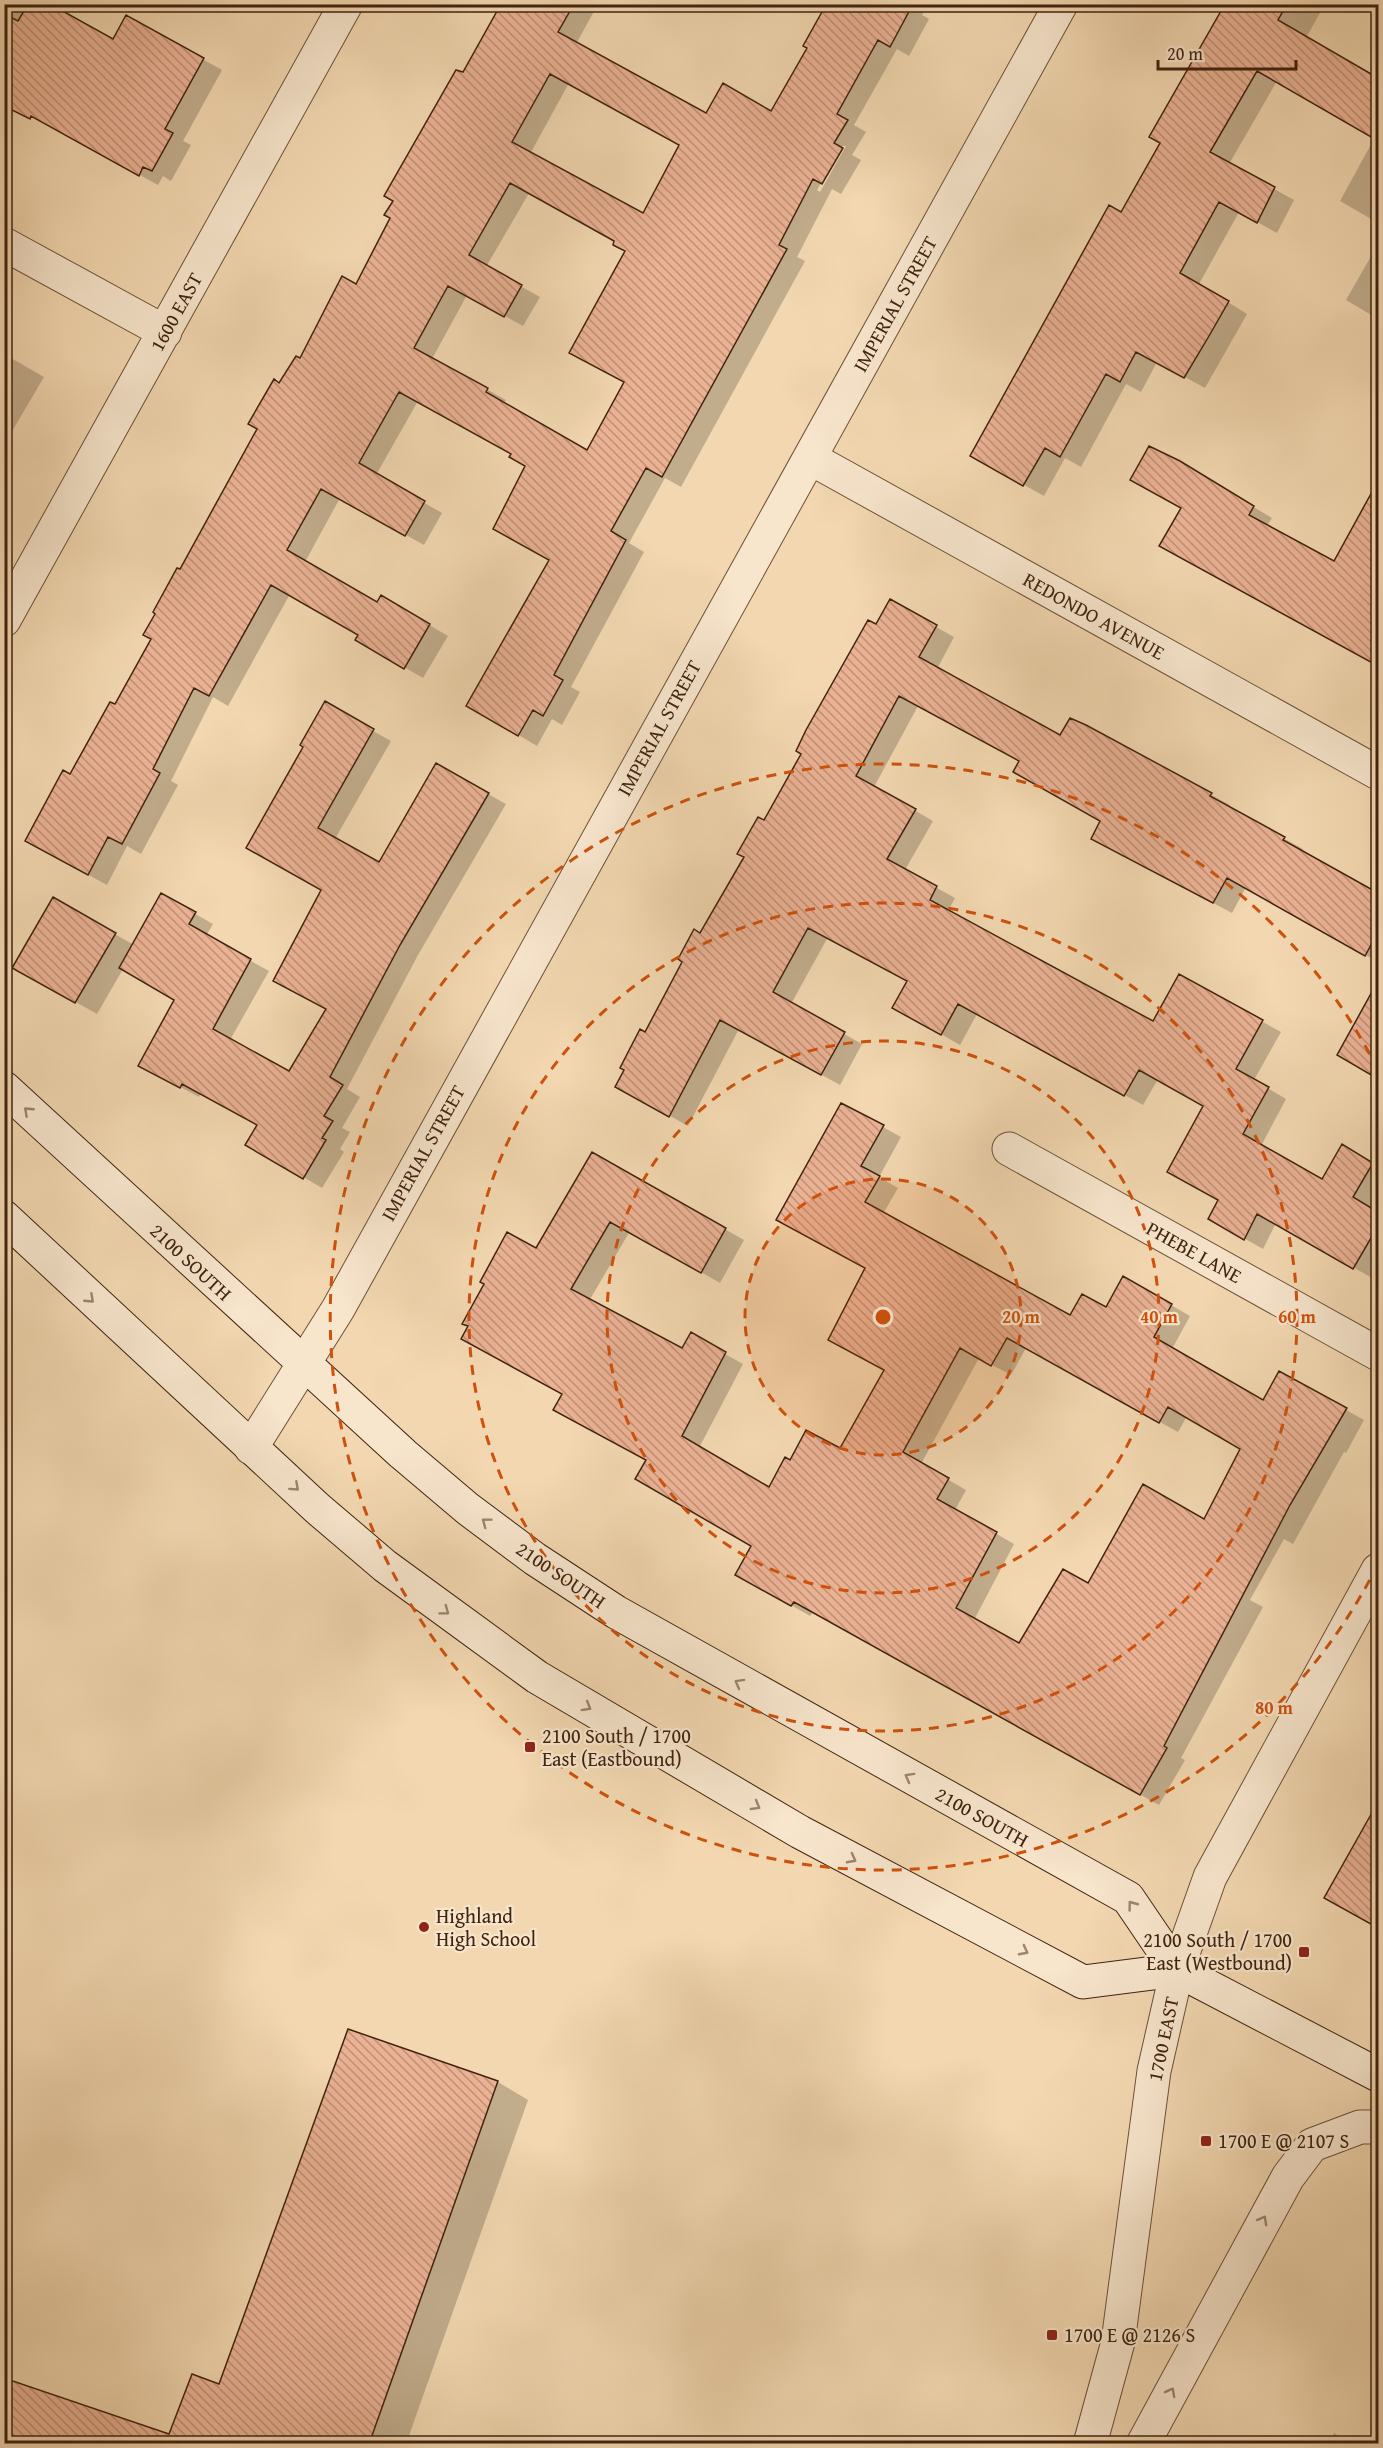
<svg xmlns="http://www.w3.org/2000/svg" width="1383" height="2448" font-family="'Gentium Book Plus',serif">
	<defs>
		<pattern id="building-back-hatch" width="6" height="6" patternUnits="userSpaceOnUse" patternTransform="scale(1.5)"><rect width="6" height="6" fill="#eab193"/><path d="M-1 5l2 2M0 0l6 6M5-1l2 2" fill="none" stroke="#bf9076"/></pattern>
	</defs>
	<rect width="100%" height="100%" fill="#f2d7b0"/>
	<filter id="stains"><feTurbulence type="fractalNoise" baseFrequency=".00333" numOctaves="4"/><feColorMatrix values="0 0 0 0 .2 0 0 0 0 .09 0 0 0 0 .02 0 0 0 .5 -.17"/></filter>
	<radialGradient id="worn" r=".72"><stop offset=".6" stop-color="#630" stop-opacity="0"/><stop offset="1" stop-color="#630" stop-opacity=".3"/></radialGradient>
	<path fill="#0003" fill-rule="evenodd" d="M4,4H48L113,41L127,17L222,70L183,141L191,145L171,181L163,176L158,185L24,111L4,90Z
		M503,4H598L576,44L707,115L771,113L809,48L828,4H928L922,15L929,19L909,56L897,49L854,125L866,132L852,155L861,160L841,194L832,189L797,257L805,261L681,487L665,478L629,543L644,552L571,687L580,692L562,725L552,719L537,746L468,705L551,560L526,465L513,454L418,401L376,475L442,513L424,545L340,498L305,562L378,604L382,597L448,636L423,678L357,640L360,635L290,594L228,706L213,697L171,781L178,785L141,854L127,846L107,885L45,851L71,776L115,706L153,639L180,571L259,429L280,385L356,286ZM569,83L681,145L644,215L530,154ZM842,146H846L820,192L817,190ZM529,193L616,241L626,251L625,382L588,452L503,404L506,400L432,359L467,295L523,326L540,297L486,267Z
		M701,4H711L708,9Z
		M1220,4H1325L1306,38L1378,80V223L1340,201L1375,137L1277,81L1229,164L1294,200L1277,233L1239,212L1199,284L1247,314L1205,388L1157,362L1141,392L1126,384L1081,467L1065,458L1044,496L972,456L1122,214L1162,142L1224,10L1219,7Z
		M1378,244V319L1346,300Z
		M4,354L44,377L4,445Z
		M1198,474L1272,518L1266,527L1335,563L1363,511L1378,520V663L1179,556L1183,508Z
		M890,601L954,637L937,669L1060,737L1085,727L1211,795L1230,805L1229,808L1303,849L1301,852L1378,894V962L1246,887L1232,913L1111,849L1102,821L1021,761L918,706L874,787L933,821L905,870L955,898L948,911L1154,1023L1180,976L1281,1032L1254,1080L1286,1099L1261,1146L1322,1181L1343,1146L1378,1167V1268L1372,1278L1276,1223L1263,1249L1210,1219L1220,1200L1205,1106L1158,1079L1143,1105L977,1014L960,1045L894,1007L909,981L828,937L791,1004L862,1044L840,1085L739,1029L688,1126L617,1086Z
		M325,704L391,741L335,839L380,864L436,765L506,804L418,955L347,1089L360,1097L342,1128L350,1132L340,1149L344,1152L322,1188L247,1144L259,1125L201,1093L199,1097L158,1075L176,999L123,969L97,1014L14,967L53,899L134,945L162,895L213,924L206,936L269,971L230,1040L289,1073L327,1009L323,890L305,746Z
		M1371,998L1378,1002V1077L1339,1054Z
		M883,1127L901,1137L879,1177L898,1188L883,1214L1070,1317L1106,1309L1124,1278L1190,1316L1172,1349L1264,1402L1280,1373L1364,1420L1346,1453L1344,1452L1293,1544L1284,1539L1250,1600L1263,1607L1181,1758L1185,1760L1159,1805L813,1612L810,1616L737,1574L753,1545L564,1394L536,1250L592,1154L744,1240L720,1283L630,1231L589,1301L683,1350L691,1335L743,1364L699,1448L769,1489L790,1462L841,1451L885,1370L867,1268L796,1230ZM1026,1348L1178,1432L1187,1416L1242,1448L1205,1521L1088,1585L1019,1645L974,1620L1014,1544L955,1510L966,1490L921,1464L979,1358L1011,1375Z
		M1378,1803V1927L1326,1897Z
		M348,2031L498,2082L528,2100L406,2444H4L170,2436L219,2386Z
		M1334,2433L1353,2444H1328Z"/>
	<path fill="url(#building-back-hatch)" stroke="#40230f" stroke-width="1.5" fill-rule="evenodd" d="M28,4H50L113,39L126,15L204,58L165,129L173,133L152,171L143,167L139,176L31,116L30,119L4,106V14L18,21Z
		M501,4H574L558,32L706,113L723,83L771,111L807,48L803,46L823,10L814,4H913L890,47L878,40L837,114L848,120L834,143L843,148L822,184L813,179L779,245L787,249L662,477L646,468L611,531L626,540L554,675L563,680L543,716L533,710L518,736L466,706L549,560L493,529L525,466L509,457L511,454L399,392L359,463L425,501L405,536L321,489L287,550L377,602L381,595L430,624L404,669L355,640L358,635L271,585L209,696L194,688L153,769L160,773L122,844L108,837L88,875L25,841L63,770L70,774L110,702L115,704L151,639L143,635L155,614L153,612L177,568L180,569L257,429L248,424L274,379L279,383L296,356L300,358L342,276L356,284L390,218L384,215L393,201L384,196L456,70L463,72ZM550,74L679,145L643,213L512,142ZM510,183L614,241L613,245L625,251L569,353L624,382L587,450L486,392L488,388L414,348L448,286L504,317L522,285L469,255Z
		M1225,4H1287L1278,20L1378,78V141L1257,71L1210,152L1275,187L1257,223L1219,202L1180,273L1229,301L1209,336L1184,378L1136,352L1120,382L1106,374L1060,457L1045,448L1023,486L970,456L1109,205L1121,212L1160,143L1149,137Z
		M1149,446L1180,461L1254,506L1249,515L1334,561L1378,481V666L1159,546L1181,508L1130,480Z
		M890,599L937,625L919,657L1060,735L1070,718L1086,725L1212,793L1210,796L1285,837L1283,840L1378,893V932L1365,956L1227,878L1213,903L1091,839L1100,821L1013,772L1019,761L899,696L856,776L916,809L887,859L937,886L930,900L1153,1021L1179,974L1263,1020L1236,1069L1269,1087L1243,1134L1322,1179L1342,1144L1373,1163L1353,1197L1378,1212V1226L1353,1269L1257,1214L1244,1240L1208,1219L1218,1200L1167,1172L1203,1106L1139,1070L1124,1096L958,1004L941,1035L892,1008L907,981L808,928L773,992L845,1032L821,1075L720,1020L669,1117L615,1087L624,1070L620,1068L640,1029L645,1032L682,962L678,959L694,929L700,933L744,857L737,854L758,817L764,820L801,754L796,751L806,730L868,620L876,624Z
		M325,701L374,729L318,828L379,862L436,763L489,793L400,945L330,1077L343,1085L324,1116L333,1121L322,1138L326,1140L303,1179L245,1145L257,1125L182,1084L180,1088L138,1066L174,1000L119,968L161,893L196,912L189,924L251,959L213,1029L289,1071L326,1009L273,981L321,890L246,848L303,747L300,745Z
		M53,897L116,933L75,1003L12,968Z
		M1378,981V1079L1337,1055Z
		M841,1103L884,1125L861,1166L880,1176L865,1202L1070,1315L1082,1294L1106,1307L1123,1276L1172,1304L1154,1337L1263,1400L1279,1371L1347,1408L1290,1505L1164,1746L1167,1748L1140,1795L794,1602L791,1606L735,1575L751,1546L635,1479L646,1460L553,1410L562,1394L461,1339L468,1326L462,1324L484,1284L480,1282L507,1232L536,1248L592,1152L726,1228L701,1273L610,1222L571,1289L682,1348L691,1332L726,1352L682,1436L769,1487L785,1457L790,1460L806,1430L840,1448L884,1370L828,1340L865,1268L776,1220ZM1007,1338L1159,1423L1168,1407L1240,1449L1204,1519L1143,1484L1088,1583L1063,1569L1019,1643L956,1608L997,1532L937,1499L949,1478L903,1452L960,1348L991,1366Z
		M1378,1802V1928L1324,1898Z
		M348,2029L498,2081L369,2444H4V2378L169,2434L192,2374L219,2384Z"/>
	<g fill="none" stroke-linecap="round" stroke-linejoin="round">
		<defs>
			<path id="minor" d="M4,244L165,332
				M810,458L1378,773
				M4,620L346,4
				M1009,1149L1378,1354
				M251,1448L338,1309L1061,4"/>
			<path id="tertiary" d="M1090,2444L1118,2342L1154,2071L1177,1970L1210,1877L1378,1570
				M1143,2444L1288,2177L1312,2145L1360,2127H1378"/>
			<path id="secondary" d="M4,1088L403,1454L468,1509L535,1559L616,1612L1128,1898L1177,1970L1378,2075
				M4,1217L317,1508L385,1566L537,1677L800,1832L1083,1982L1177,1970"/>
		</defs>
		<use href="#minor" stroke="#6c5037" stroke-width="35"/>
		<use href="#tertiary" stroke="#6c5037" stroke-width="35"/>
		<use href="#secondary" stroke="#40230f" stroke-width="35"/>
		<use href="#minor" stroke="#f7e5cc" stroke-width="33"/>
		<use href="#tertiary" stroke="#f7e5cc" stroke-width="33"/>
		<use href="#secondary" stroke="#f7e5cc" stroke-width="33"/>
	</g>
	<defs><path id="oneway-chevron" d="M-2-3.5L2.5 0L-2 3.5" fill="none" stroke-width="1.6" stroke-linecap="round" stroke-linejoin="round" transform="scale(1.5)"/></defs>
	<g stroke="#9c846e">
		<use href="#oneway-chevron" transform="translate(28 1111) rotate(-137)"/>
		<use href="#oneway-chevron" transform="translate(90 1299) rotate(43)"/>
		<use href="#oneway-chevron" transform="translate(295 1487) rotate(42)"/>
		<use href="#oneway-chevron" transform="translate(486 1522) rotate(-143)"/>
		<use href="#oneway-chevron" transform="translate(445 1611) rotate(37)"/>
		<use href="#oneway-chevron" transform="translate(739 1683) rotate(-151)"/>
		<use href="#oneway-chevron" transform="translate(587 1707) rotate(31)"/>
		<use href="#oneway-chevron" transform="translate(909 1777) rotate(-151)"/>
		<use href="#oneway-chevron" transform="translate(756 1806) rotate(30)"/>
		<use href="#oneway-chevron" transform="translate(852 1859) rotate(28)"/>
		<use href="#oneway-chevron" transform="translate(1132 1905) rotate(-127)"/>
		<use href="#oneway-chevron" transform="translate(1024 1951) rotate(28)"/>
		<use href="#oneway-chevron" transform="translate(1263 2220) rotate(-61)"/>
		<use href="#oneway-chevron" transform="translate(1171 2392) rotate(-62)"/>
	</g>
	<circle cx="883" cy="1317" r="138" fill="#cf510c" fill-opacity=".12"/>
	<g fill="none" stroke="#cf510c" stroke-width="3" stroke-dasharray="10 8">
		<circle cx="883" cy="1317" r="138"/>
		<circle cx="883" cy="1317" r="276"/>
		<circle cx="883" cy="1317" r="414"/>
		<path d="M1378 1564A553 553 0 1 1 1378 1070"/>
	</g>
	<g fill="#8f2418" stroke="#f7e5cc" stroke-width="2">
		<rect x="524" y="1741" width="12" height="12" rx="3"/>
		<circle cx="424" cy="1927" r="6"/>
		<rect x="1298" y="1946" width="12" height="12" rx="3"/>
		<rect x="1200" y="2135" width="12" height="12" rx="3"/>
		<rect x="1046" y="2329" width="12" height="12" rx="3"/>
	</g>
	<g text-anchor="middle" stroke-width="4.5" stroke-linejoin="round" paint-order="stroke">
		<g font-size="20" fill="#40230f" stroke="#f7e5cc">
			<text transform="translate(895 304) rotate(-61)" y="7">IMPERIAL STREET</text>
			<text transform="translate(176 312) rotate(-61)" y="7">1600 EAST</text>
			<text transform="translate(1094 616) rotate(29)" y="7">REDONDO AVENUE</text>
			<text transform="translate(659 728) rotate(-61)" y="7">IMPERIAL STREET</text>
			<text transform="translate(423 1153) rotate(-61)" y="7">IMPERIAL STREET</text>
			<text transform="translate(1194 1252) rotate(29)" y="7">PHEBE LANE</text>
			<text transform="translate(191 1262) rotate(43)" y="7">2100 SOUTH</text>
			<text transform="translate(561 1575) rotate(34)" y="7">2100 SOUTH</text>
			<text transform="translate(982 1817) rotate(29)" y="7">2100 SOUTH</text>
			<text transform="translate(1163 2039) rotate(-78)" y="7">1700 EAST</text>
		</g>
		<g font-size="20" fill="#40230f" stroke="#f7e5cc" text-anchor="start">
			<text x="542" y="1743">2100 South / 1700<tspan x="542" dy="23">East (Eastbound)</tspan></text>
			<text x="436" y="1923">Highland<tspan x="436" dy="23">High School</tspan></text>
			<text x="1292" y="1947" text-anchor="end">2100 South / 1700<tspan x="1292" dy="23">East (Westbound)</tspan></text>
			<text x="1218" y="2148">1700 E @ 2107 S</text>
			<text x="1064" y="2342">1700 E @ 2126 S</text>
		</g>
	</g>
	<circle cx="883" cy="1317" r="9" fill="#cf510c" stroke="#f7e5cc" stroke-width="3"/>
	<g font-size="18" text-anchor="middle" font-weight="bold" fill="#cf510c" stroke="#f7e5cc" stroke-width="4.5" stroke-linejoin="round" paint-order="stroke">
		<text x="1021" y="1323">20 m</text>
		<text x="1159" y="1323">40 m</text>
		<text x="1297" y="1323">60 m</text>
		<text x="1274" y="1714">80 m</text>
	</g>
	<rect width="1383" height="2448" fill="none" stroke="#f2d7b0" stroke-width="24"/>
	<rect x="6" y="6" width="1371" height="2436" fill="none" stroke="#40230f" stroke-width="3"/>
	<rect x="12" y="12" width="1359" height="2424" fill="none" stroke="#40230f" stroke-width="1.5"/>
	<path d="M1158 60v9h138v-9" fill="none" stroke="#40230f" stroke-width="3"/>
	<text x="1167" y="60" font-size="18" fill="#40230f" stroke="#f7e5cc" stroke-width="4.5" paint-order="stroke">20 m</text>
	<rect width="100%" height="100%" filter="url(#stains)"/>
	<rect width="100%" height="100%" fill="url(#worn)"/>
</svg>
